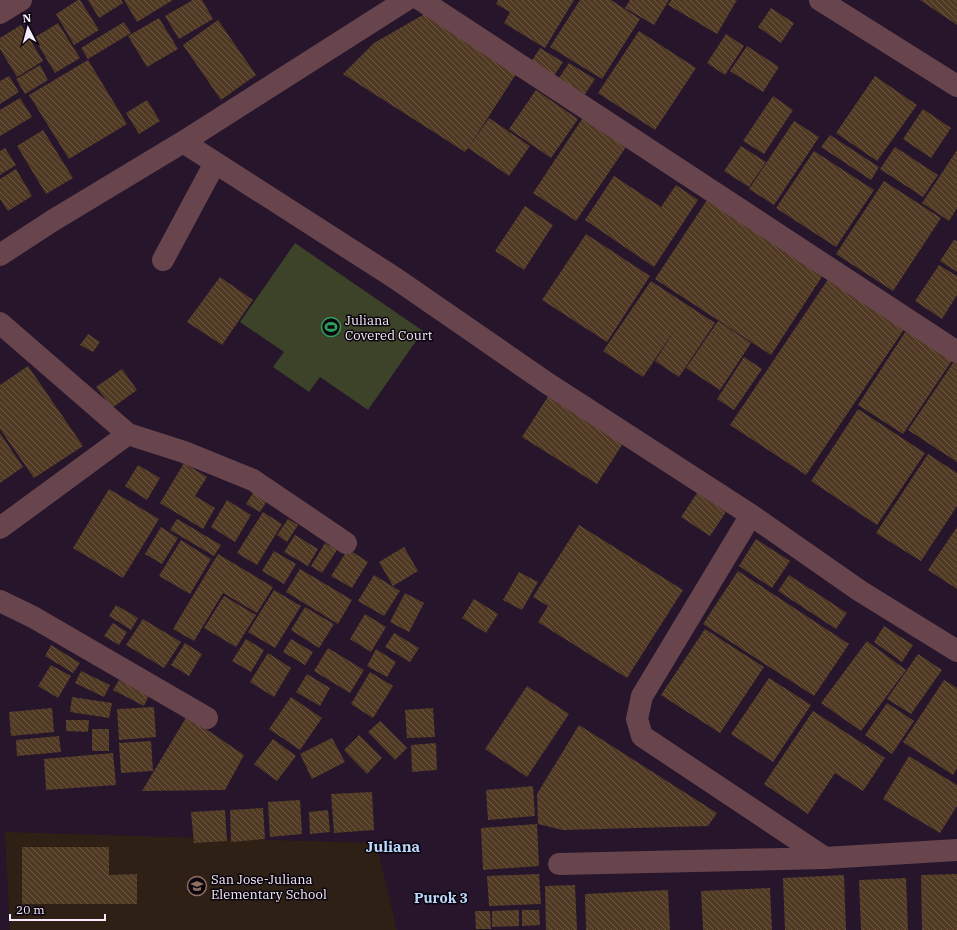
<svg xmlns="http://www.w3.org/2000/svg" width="957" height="930" font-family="'IBM Plex Serif',serif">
	<defs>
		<pattern id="building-back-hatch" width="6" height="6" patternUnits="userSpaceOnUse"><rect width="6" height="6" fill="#513a24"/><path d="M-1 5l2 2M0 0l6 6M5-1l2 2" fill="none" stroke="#6b5745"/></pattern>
	</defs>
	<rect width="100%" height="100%" fill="#26152b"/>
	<path fill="#2f2015" d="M5,832L376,843L397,930H10Z"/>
	<path fill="#3c4328" d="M295,243L423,331L368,410L320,377L309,392L273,367L284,352L240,322Z"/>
	<path fill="url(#building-back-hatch)" d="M78,0H80L99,30L74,45L56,14Z
		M88,0H121L123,3L99,18Z
		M124,0H173L137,22Z
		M193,0H202L213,19L179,39L165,16Z
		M498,0H574L545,48L504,23L510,12L496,4Z
		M580,0H611L640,19L602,79L550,47Z
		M630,0H669L654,25L625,8Z
		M671,0H737L717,34L668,5Z
		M920,0H957V25Z
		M771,8L794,23L781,43L758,27Z
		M428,12L520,68L469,147L489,118L530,146L509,176L468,148L465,152L343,74L374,43Z
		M159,18L178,49L147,67L128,36Z
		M218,20L256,75L221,100L183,45Z
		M124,22L131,33L88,59L81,48Z
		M58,23L80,58L55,73L34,38Z
		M21,25L43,61L17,77L0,49V38Z
		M639,31L696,68L655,130L598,93Z
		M726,34L744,46L725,75L707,63Z
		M747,46L779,67L763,92L730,71Z
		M540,48L563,62L554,76L531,62Z
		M88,60L127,124L69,159L29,95Z
		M569,63L595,79L583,97L557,81Z
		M40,65L48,80L25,94L16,79Z
		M9,76L19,92L0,104V81Z
		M875,76L917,105L877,161L836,133Z
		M536,90L578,119L551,158L509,129Z
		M773,96L793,110L764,154L743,141Z
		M20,98L32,117L0,136V110Z
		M147,100L160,121L139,134L126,113Z
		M923,109L951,128L931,158L903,139Z
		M584,116L628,144L576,221L533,193Z
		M794,121L819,137L774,205L749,189Z
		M43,130L73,178L46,194L17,146Z
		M830,135L879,167L871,180L821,147Z
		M741,146L766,162L749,187L724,171Z
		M895,147L938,175L923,197L880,169Z
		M5,148L16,165L0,175V151Z
		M957,150V208L949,221L922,203Z
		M814,151L874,190L836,247L776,208Z
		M16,169L32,196L8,211L0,199V179Z
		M614,176L661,207L676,185L698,200L654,267L585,220Z
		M884,181L941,218L893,291L836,254Z
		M711,194L827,269L771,355L655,279Z
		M525,206L553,225L524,270L495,251Z
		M586,234L650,276L607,342L542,300Z
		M954,240L957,241V272L940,261Z
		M939,265L957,276V295L942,319L915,301Z
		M833,272L909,322L806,475L730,425Z
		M220,277L253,300L222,345L187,322Z
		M651,281L715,323L679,377L655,361L676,328L643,377L603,351Z
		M718,321L751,343L720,390L686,368Z
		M911,323L957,353L903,434L858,405Z
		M88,334L100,342L93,352L80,345Z
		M744,357L762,369L734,410L717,399Z
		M957,357V462L908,430Z
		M28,366L83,446L34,478L0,429V385Z
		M122,369L137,390L112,408L96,387Z
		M549,395L624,442L597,484L522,437Z
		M858,409L925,453L877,525L811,481Z
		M0,433L23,467L0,483Z
		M928,454L957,473V506L921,561L876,533Z
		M184,463L207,477L195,496L215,508L203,529L160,503Z
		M138,465L160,478L147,500L125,486Z
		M256,488L270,496L260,512L246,504Z
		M109,489L159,519L123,578L73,548Z
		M697,493L726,512L710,536L681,517Z
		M227,500L251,515L235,542L211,527Z
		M263,512L282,524L257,565L237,553Z
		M177,519L221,545L214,556L170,530Z
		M288,519L298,525L287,542L277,535Z
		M579,525L683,590L627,678L538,622L548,606L533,597Z
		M161,527L178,538L162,564L145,554Z
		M957,527V589L928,570Z
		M295,535L318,549L308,566L284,552Z
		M756,539L790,561L772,588L739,566Z
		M181,540L211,559L190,594L159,576Z
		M325,543L337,550L322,573L311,566Z
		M404,547L418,571L393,586L379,562Z
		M348,549L368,562L352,588L331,576Z
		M274,551L296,564L284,584L262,571Z
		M218,554L273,587L257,613L223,593L194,641L173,629Z
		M300,569L352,600L338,624L286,592Z
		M738,571L849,644L814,696L703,624Z
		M519,572L538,582L522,610L503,600Z
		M374,575L400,591L384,616L358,601Z
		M789,575L847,613L836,629L778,591Z
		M274,590L301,606L275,648L248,632Z
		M405,593L424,603L409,632L390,622Z
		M224,596L256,615L236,647L204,628Z
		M474,599L498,614L486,633L462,618Z
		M116,605L138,618L131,630L109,616Z
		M305,607L334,624L319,648L291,630Z
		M365,614L386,627L371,652L350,639Z
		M143,619L181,642L164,668L126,645Z
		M113,623L127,632L119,645L104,636Z
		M884,626L913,645L902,662L874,642Z
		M705,629L764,667L720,733L661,695Z
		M394,633L419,648L410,662L385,647Z
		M246,639L264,650L251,672L232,661Z
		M291,639L313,652L305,665L283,652Z
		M867,641L906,670L861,731L821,703Z
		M185,643L202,654L189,676L171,665Z
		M51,645L80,663L73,673L45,656Z
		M328,648L364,670L350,693L314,671Z
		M376,649L396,662L387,677L367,666Z
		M268,653L291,668L274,697L250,682Z
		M918,654L942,670L911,714L887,699Z
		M51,665L71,676L58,698L38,686Z
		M81,671L110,685L104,697L75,683Z
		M370,672L393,686L373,718L351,704Z
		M307,674L330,688L320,706L296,692Z
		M769,678L811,705L773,762L731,734Z
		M119,680L149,695L144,706L113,690Z
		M944,680L957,688V768L953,775L903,742Z
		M527,686L569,714L527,777L485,749Z
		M72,697L112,703L109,718L70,712Z
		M291,697L322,718L300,750L269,729Z
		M887,703L914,721L892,754L865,735Z
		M154,707L156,737L119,740L117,709Z
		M52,708L54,732L11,736L9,712Z
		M433,708L435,737L407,738L405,710Z
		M813,711L885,758L863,791L835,773L808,814L764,784Z
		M187,716L244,755L225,790L142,791Z
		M66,720H89L88,732L66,731Z
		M380,721L407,748L395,760L368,732Z
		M579,725L717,813L708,826L563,830L538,824L537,794Z
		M92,729H109V751H92Z
		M359,735L382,758L367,774L344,750Z
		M59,736L61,752L17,756L16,740Z
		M332,738L345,762L312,779L300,754Z
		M273,739L296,756L277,781L254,764Z
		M151,741L153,771L121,773L119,743Z
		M436,743L437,770L412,772L411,745Z
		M113,753L116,785L46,790L44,759Z
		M909,756L957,785V806L940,833L883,799Z
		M533,786L535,816L488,820L486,790Z
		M372,792L374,830L334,833L331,794Z
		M300,800L302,834L270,837L268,802Z
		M263,808L265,839L231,842L230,810Z
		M225,810L227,841L194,843L191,812Z
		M328,810L330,832L310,834L309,812Z
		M537,824L539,866L483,870L481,828Z
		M22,847H109V875L137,874V904H22Z
		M539,874L541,904L489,906L487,876Z
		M957,874V930H922L921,875Z
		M844,875L846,930H785L783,878Z
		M906,878L908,930H861L859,880Z
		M575,885L577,930H546L545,886Z
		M770,888L772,930H703L701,891Z
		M668,890L670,930H586L585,894Z
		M519,910V926L492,927V911Z
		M522,910H539L540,925L522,926Z
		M475,911H490L491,929H476Z"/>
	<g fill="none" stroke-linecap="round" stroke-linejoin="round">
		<path stroke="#68454d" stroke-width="22" d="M421,0L957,352
			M820,0L957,86
			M0,13L21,0
			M183,142L395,278L547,383L751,515L860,591L957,651
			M0,255L52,221L183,142L406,0
			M163,260L215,163
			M0,323L128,434L184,452L253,480L346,543
			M751,515L642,696L637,719L642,736L825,858
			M0,528L128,434
			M0,601L33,617L207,718
			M559,864L825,858L957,850"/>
	</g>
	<defs>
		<symbol id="stadium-ring" viewBox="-11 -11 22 22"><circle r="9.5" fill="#0b050d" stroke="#2e9e5b" stroke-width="1.5"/><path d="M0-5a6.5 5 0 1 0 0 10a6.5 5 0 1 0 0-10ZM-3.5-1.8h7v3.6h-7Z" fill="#2e9e5b"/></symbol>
		<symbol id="school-ring" viewBox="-11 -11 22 22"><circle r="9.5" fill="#0b050d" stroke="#8d6e63" stroke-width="1.5"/><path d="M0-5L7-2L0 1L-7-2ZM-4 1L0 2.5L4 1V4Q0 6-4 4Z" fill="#8d6e63"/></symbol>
	</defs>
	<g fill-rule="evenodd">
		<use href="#stadium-ring" x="320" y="316" width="22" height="22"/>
		<use href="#school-ring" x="186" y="875" width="22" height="22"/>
	</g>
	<g text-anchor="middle" stroke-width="3" stroke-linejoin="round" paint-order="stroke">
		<g font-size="13" fill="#f6ebfa" stroke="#0b050d" text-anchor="start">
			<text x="345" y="325">Juliana<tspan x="345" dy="15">Covered Court</tspan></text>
			<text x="211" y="884">San Jose-Juliana<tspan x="211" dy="15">Elementary School</tspan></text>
		</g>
		<g font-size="14" font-weight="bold" fill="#bcd8fd" stroke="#0b050d">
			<text x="441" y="903">Purok 3</text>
		</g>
		<g font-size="15" font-weight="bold" fill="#bcd8fd" stroke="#0b050d">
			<text x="393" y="852">Juliana</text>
		</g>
	</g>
	<g transform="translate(28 28) rotate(354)" stroke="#0b050d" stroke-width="3" paint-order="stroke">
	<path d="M0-3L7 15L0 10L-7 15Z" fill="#f6ebfa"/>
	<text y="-6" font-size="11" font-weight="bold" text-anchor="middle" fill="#f6ebfa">N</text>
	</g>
	<path d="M10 914v6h95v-6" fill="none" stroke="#f6ebfa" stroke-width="2"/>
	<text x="16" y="914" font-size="12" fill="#f6ebfa" stroke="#0b050d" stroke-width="3" paint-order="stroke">20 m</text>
</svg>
